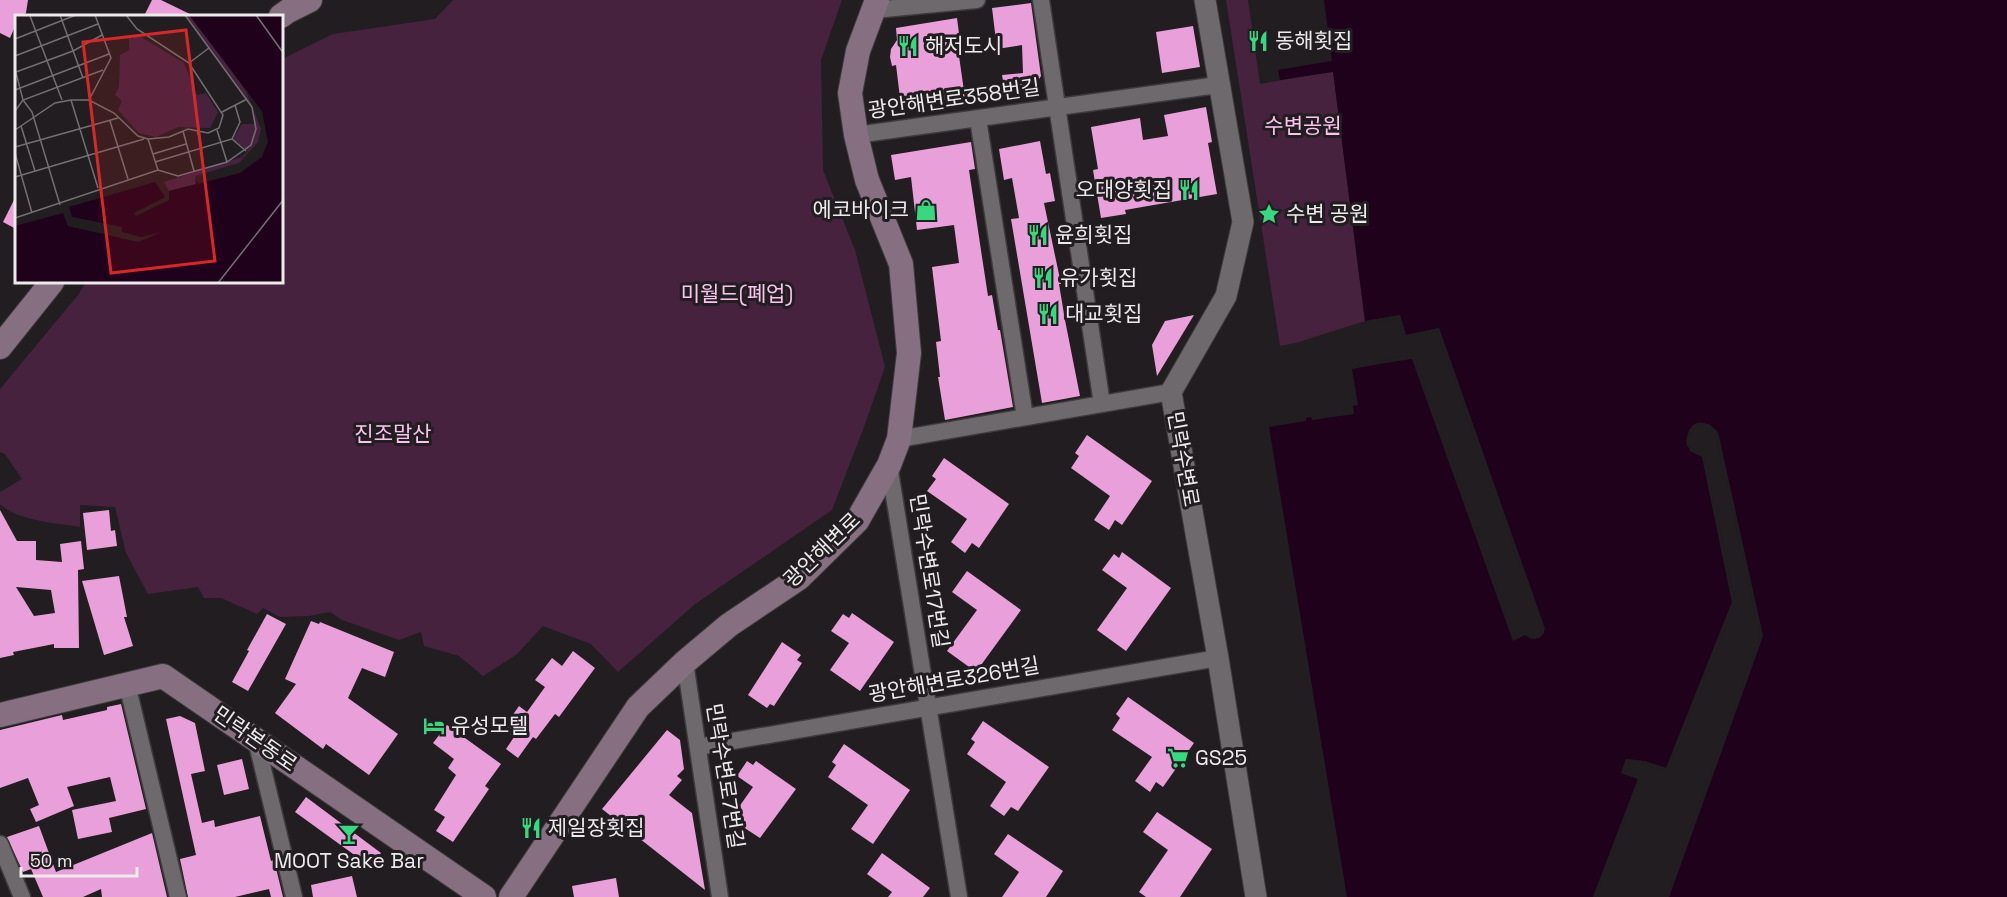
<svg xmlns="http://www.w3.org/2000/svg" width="2007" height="897" font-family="'Space Grotesk','Noto Sans KR',sans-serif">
	<rect width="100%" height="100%" fill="#211d20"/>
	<path fill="#46223f" d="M453,0H842L821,60L823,170L855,250L885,367L864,427L832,510L694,605L618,672L591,644L543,626L516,655L483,676L459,656L424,646L421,632L399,640L342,620L330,612L309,616L280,617L263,608L257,614L221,598H204L198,587L148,594L126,553L115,507L80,505V527C57,523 17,521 0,504V492L22,479L5,454L0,452V389L78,295L86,282H282V59L333,34L435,19Z
		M1226,0H1248L1260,84L1333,71L1365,321L1296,343L1280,346Z"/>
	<path fill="#1f011b" d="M1324,0H2007V897H1669L1763,636L1717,431C1714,429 1708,424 1704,423C1690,419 1686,437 1687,446L1702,456L1732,602L1666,768L1644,761L1626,759L1621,773L1638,779L1593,897H1347L1269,427L1306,421V418L1311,417L1312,420L1354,414L1353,406L1358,405L1352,369L1412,358L1513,640L1525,635L1535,639L1545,629L1439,328L1406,335L1400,315L1365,321L1333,72L1280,80L1278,70L1332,61Z"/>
	<path fill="#211d20" d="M1400,315L1406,335L1439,328L1544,626V633L1539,638L1531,639L1525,635L1513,641L1412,359L1372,365V362L1412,355L1415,357L1515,637L1525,632L1532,636L1537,635L1541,632V626L1437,331L1405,338L1403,336L1398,319L1366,324L1365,321Z
		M1698,423L1709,424L1717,431L1719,436L1763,636L1669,897H1666L1760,636L1716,437L1712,429L1699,426L1691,431L1689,441L1692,449L1705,456L1735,603L1669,770L1666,771L1644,764L1628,763L1625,771L1640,776L1641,779L1596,897H1593L1638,779L1621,773L1626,759L1644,761L1666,768L1732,602L1702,457L1690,451L1686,441L1689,430Z"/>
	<path fill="#e99fda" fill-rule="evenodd" d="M0,0H28L26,13L23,16H16V24L10,38L0,33Z
		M152,0H161L194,16H144Z
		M1031,3L1041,76L1033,89L1005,92L1002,75L1023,73L1022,45L997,49L992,8Z
		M957,18L960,41L957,42L965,98L901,106L896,65L892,66L890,57L891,49L897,40L896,28Z
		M1193,26L1200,67L1162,73L1156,32Z
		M1206,107L1212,142L1208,143L1217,194L1125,210L1126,214L1101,218L1093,170L1098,169L1091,127L1140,118L1143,140L1168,136L1164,115Z
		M1040,141L1046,174L1050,173L1055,201L1044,203L1061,284H1059L1065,320L1080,396L1042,403L1011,219L1019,218L1012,178L1004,180L999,149Z
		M971,142L975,169L969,170L982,257L988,296L992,295L998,330H1000L1013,407L945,420L938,377H940L936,342L941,341L932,267L959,263L954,225L917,230L911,177L895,180L891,155Z
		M16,196V229L3,222Z
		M1194,315L1157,376L1152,345L1165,321Z
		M1087,435L1152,481L1122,525L1115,520L1109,530L1094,520L1110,496L1071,468L1079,456L1075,453Z
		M944,458L1009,504L979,548L972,543L965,553L951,542L967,519L927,491L936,479L932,476Z
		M0,510L17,541H36V560L62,562L60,544L81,541L84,569L78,570L79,648H54V644L13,652L14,655L0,658ZM16,587L51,590L55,613L34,616Z
		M109,510L111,531L115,530L117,546L87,550L83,513Z
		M1122,552L1171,588L1126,651L1097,630L1127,588L1102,570L1114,554L1119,558Z
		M967,571L1021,610L976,672L947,651L977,610L952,592Z
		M119,576L127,617H124L133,646L104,655L82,581Z
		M852,613L894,642L860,691L830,670L849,643L831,631L843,614L849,618Z
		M267,614L286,624L248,691L232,682L249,651L247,650Z
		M311,621L319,624L320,622L394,652L385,677L362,668L348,698L398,734L369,775L326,744L323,749L275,713L296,684L285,679Z
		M782,642L801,655L797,660L802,663L774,706L770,704L767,708L748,695Z
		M573,651L595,668L559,717L555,714L536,739L533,737L518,758L506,749L514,737L503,729L519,706L527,712L545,687L535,680L552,658L562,666Z
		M1128,697L1194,743L1163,787L1156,782L1150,792L1135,781L1152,757L1112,730L1120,718L1116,714Z
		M121,704L146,809L109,818L112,832L78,839L72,810L116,801L110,777L67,787L74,806L36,822L30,809L39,805L28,778L0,788V730L62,715L63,720L107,710V707Z
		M180,716L195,723L205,771L191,774L202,823L214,820L215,827L260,816L271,861L274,860L283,897H271L269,889L235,897H188L180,859L196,855L166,719Z
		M983,721L1049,767L1018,811L1011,807L1004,816L990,806L1006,782L967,754L975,742L971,739Z
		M447,725L501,764L485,786L489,789L453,842L436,831L445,817L434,810L456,775L448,768L454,759L433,743Z
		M667,730L680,740L684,769L677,776L682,780L669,795L692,813L705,890L602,809Z
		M844,744L910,790L873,844L851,829L868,805L828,777L836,765L832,762Z
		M242,759L249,789L224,795L217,765Z
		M747,761L753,765L756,761L796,789L760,838L743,827L746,822L734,814L753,787L737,776Z
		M306,797L381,853L371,867L295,812Z
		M1157,812L1212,849L1180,897H1146L1139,892L1168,850L1143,832Z
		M39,826L56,872L152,833L167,897H102L101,889L83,897H43L31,869L23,872L7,837Z
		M1008,834L1063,871L1046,897H1002L1019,872L994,854Z
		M882,853L930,888L923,897H888L892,892L867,874Z
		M352,876L357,897H313L311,885Z
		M616,878L619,897H574L572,886Z"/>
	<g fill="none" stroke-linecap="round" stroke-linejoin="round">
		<defs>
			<path id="minor" d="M1041,0L1102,404
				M874,10L977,0
				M978,119L1025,417
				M856,135L1218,85
				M899,439L1171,392
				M889,465L959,897
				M685,662L720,897
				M127,684L178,897
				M256,740L294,897
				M698,747L1218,658
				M0,844L22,897"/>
			<path id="tertiary" d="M1205,0L1243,222L1226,296L1171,392L1218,658L1256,897"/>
			<path id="secondary" d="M281,16L288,11L310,0
				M0,347L52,282
				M0,715L163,676L484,897
				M511,897L638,707L685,662L729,625L799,578L857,521L889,465L899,439L909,353L901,264L867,180L856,135L850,93L858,51L877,0"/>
		</defs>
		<use href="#minor" stroke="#3d3a3c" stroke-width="19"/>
		<use href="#tertiary" stroke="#3d3a3c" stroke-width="23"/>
		<use href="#secondary" stroke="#3d3a3c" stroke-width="26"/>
		<use href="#minor" stroke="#6d696c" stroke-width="16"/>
		<use href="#tertiary" stroke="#6d696c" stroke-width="21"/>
		<use href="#secondary" stroke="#876f82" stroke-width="24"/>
	</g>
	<defs>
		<symbol id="restaurant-bare" viewBox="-9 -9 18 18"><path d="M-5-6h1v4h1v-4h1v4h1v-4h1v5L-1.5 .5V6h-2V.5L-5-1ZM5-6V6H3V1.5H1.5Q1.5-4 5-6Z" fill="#36d880" stroke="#211d20" stroke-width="2.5" paint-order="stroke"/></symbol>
		<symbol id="shop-bare" viewBox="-9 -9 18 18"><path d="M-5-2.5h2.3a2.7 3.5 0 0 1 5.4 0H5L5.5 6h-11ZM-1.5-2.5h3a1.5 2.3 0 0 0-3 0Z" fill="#36d880" stroke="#211d20" stroke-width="2.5" paint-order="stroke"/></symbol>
		<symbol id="sight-bare" viewBox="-9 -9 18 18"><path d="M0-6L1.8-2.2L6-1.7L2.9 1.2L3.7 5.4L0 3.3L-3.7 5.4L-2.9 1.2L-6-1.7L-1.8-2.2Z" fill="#36d880" stroke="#211d20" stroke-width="2.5" paint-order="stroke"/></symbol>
		<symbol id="hotel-bare" viewBox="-9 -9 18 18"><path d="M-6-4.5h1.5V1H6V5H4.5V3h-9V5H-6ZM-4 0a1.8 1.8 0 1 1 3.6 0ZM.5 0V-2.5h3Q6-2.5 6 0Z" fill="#36d880" stroke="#211d20" stroke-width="2.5" paint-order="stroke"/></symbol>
		<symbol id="supermarket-bare" viewBox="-9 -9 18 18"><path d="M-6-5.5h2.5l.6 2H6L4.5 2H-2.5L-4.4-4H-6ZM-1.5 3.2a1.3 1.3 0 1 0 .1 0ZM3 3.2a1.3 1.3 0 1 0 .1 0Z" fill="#36d880" stroke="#211d20" stroke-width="2.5" paint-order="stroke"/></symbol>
		<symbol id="bar-bare" viewBox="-9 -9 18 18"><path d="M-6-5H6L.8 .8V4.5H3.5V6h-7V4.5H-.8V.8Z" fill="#36d880" stroke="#211d20" stroke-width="2.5" paint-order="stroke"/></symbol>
	</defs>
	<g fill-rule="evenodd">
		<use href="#restaurant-bare" x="1243" y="26" width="30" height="30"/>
		<use href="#restaurant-bare" x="893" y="31" width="30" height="30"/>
		<use href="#restaurant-bare" x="1174" y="175" width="30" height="30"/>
		<use href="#shop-bare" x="911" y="195" width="30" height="30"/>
		<use href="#sight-bare" x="1254" y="199" width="30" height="30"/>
		<use href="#restaurant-bare" x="1023" y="220" width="30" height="30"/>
		<use href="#restaurant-bare" x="1028" y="263" width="30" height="30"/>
		<use href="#restaurant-bare" x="1033" y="299" width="30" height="30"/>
		<use href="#hotel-bare" x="419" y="711" width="30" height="30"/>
		<use href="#supermarket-bare" x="1163" y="743" width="30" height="30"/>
		<use href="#restaurant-bare" x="516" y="813" width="30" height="30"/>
		<use href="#bar-bare" x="334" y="819" width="30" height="30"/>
	</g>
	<g text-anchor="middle" stroke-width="6" stroke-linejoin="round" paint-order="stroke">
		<g font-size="21" fill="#edeaec" stroke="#211d20" text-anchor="start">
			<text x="1275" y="48">동해횟집</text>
			<text x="925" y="53">해저도시</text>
			<text x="1172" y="197" text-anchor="end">오대양횟집</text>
			<text x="909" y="217" text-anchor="end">에코바이크</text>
			<text x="1286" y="221">수변 공원</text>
			<text x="1055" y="242">윤희횟집</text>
			<text x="1060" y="285">유가횟집</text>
			<text x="1065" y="321">대교횟집</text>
			<text x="451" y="733">유성모텔</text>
			<text x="1195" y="765">GS25</text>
			<text x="548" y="835">제일장횟집</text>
			<text x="349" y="868" text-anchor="middle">MOOT Sake Bar</text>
		</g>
		<g font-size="21" fill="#edeaec" stroke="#211d20">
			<text transform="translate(954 99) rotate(-8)" y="7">광안해변로358번길</text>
			<text transform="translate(1183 459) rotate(80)" y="7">민락수변로</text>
			<text transform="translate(822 550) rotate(-44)" y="7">광안해변로</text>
			<text transform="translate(929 571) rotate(81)" y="7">민락수변로17번길</text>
			<text transform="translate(954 680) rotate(-10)" y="7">광안해변로326번길</text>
			<text transform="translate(255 739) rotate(35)" y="7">민락본동로</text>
			<text transform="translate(725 776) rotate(81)" y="7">민락수변로7번길</text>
		</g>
		<g font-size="21" fill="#fbc2ef" stroke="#211d20">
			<text x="1303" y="133">수변공원</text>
			<text x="737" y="301">미월드(폐업)</text>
			<text x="393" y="441">진조말산</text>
		</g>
	</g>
	<g transform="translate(15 15)">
		<rect width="268" height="268" fill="#211d20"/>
		<path d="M171,0H176L231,76L246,114L243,127L224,148L180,161L182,169L154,176L149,167L227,142L233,136L218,124L227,109H239L237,94ZM121,19L169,48L182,80L191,78L203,97L195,113L163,112L141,122L124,118L103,95L107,86L100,80L104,72L105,40L114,35V21L117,24Z" fill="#46223f"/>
		<path d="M174,0H268V268H0V211L48,198L53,211L123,226L143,217L126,223L106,217L105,212L57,202L54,192L140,167L150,182L119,198L121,201L154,185V176L181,169L180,163L183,169L225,158L247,142L253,127L247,96Z" fill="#1f011b"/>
		<path d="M54,192L57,202L107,212V217L126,222L147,217L123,227L53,211L47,195L55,208L104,219L56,205Z" fill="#211d20"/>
		<path fill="none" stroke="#736f72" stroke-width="1.5" d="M45,0L68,63M241,0L269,39M15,1L47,85M0,24L61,0M0,41L83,9M174,48L194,33M0,54L8,85L17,97L45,190M1,57L58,36L87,20M0,75L94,39M56,85L83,173M74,85L96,43L80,0M0,96L8,85L88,55M207,97L232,84M95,106L113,164M6,111L20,156M0,115L40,88L56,85H74L99,98L123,121L133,124L154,122L173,114L193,118L204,113L208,100L174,48L122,14L111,0M182,115L187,134M202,115L212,147M168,116L179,156M133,124L143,155M217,124L231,136M0,132L103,103M0,138L17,198M138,139L171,129M140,147L217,124L225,107L220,90M0,162L129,124M0,203L143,155L163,161L212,147L236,130L241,114L237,92L170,0M203,268L269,184"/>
		<path fill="#d62828" fill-opacity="0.15" stroke="#d62828" stroke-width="3" d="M171,15L200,246L96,258L68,27Z"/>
		<rect width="268" height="268" fill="none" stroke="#edeaec" stroke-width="3"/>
	</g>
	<path d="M21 867v9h116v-9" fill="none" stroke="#edeaec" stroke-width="3"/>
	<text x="30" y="867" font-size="18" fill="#edeaec" stroke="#211d20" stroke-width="4.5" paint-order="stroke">50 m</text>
</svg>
